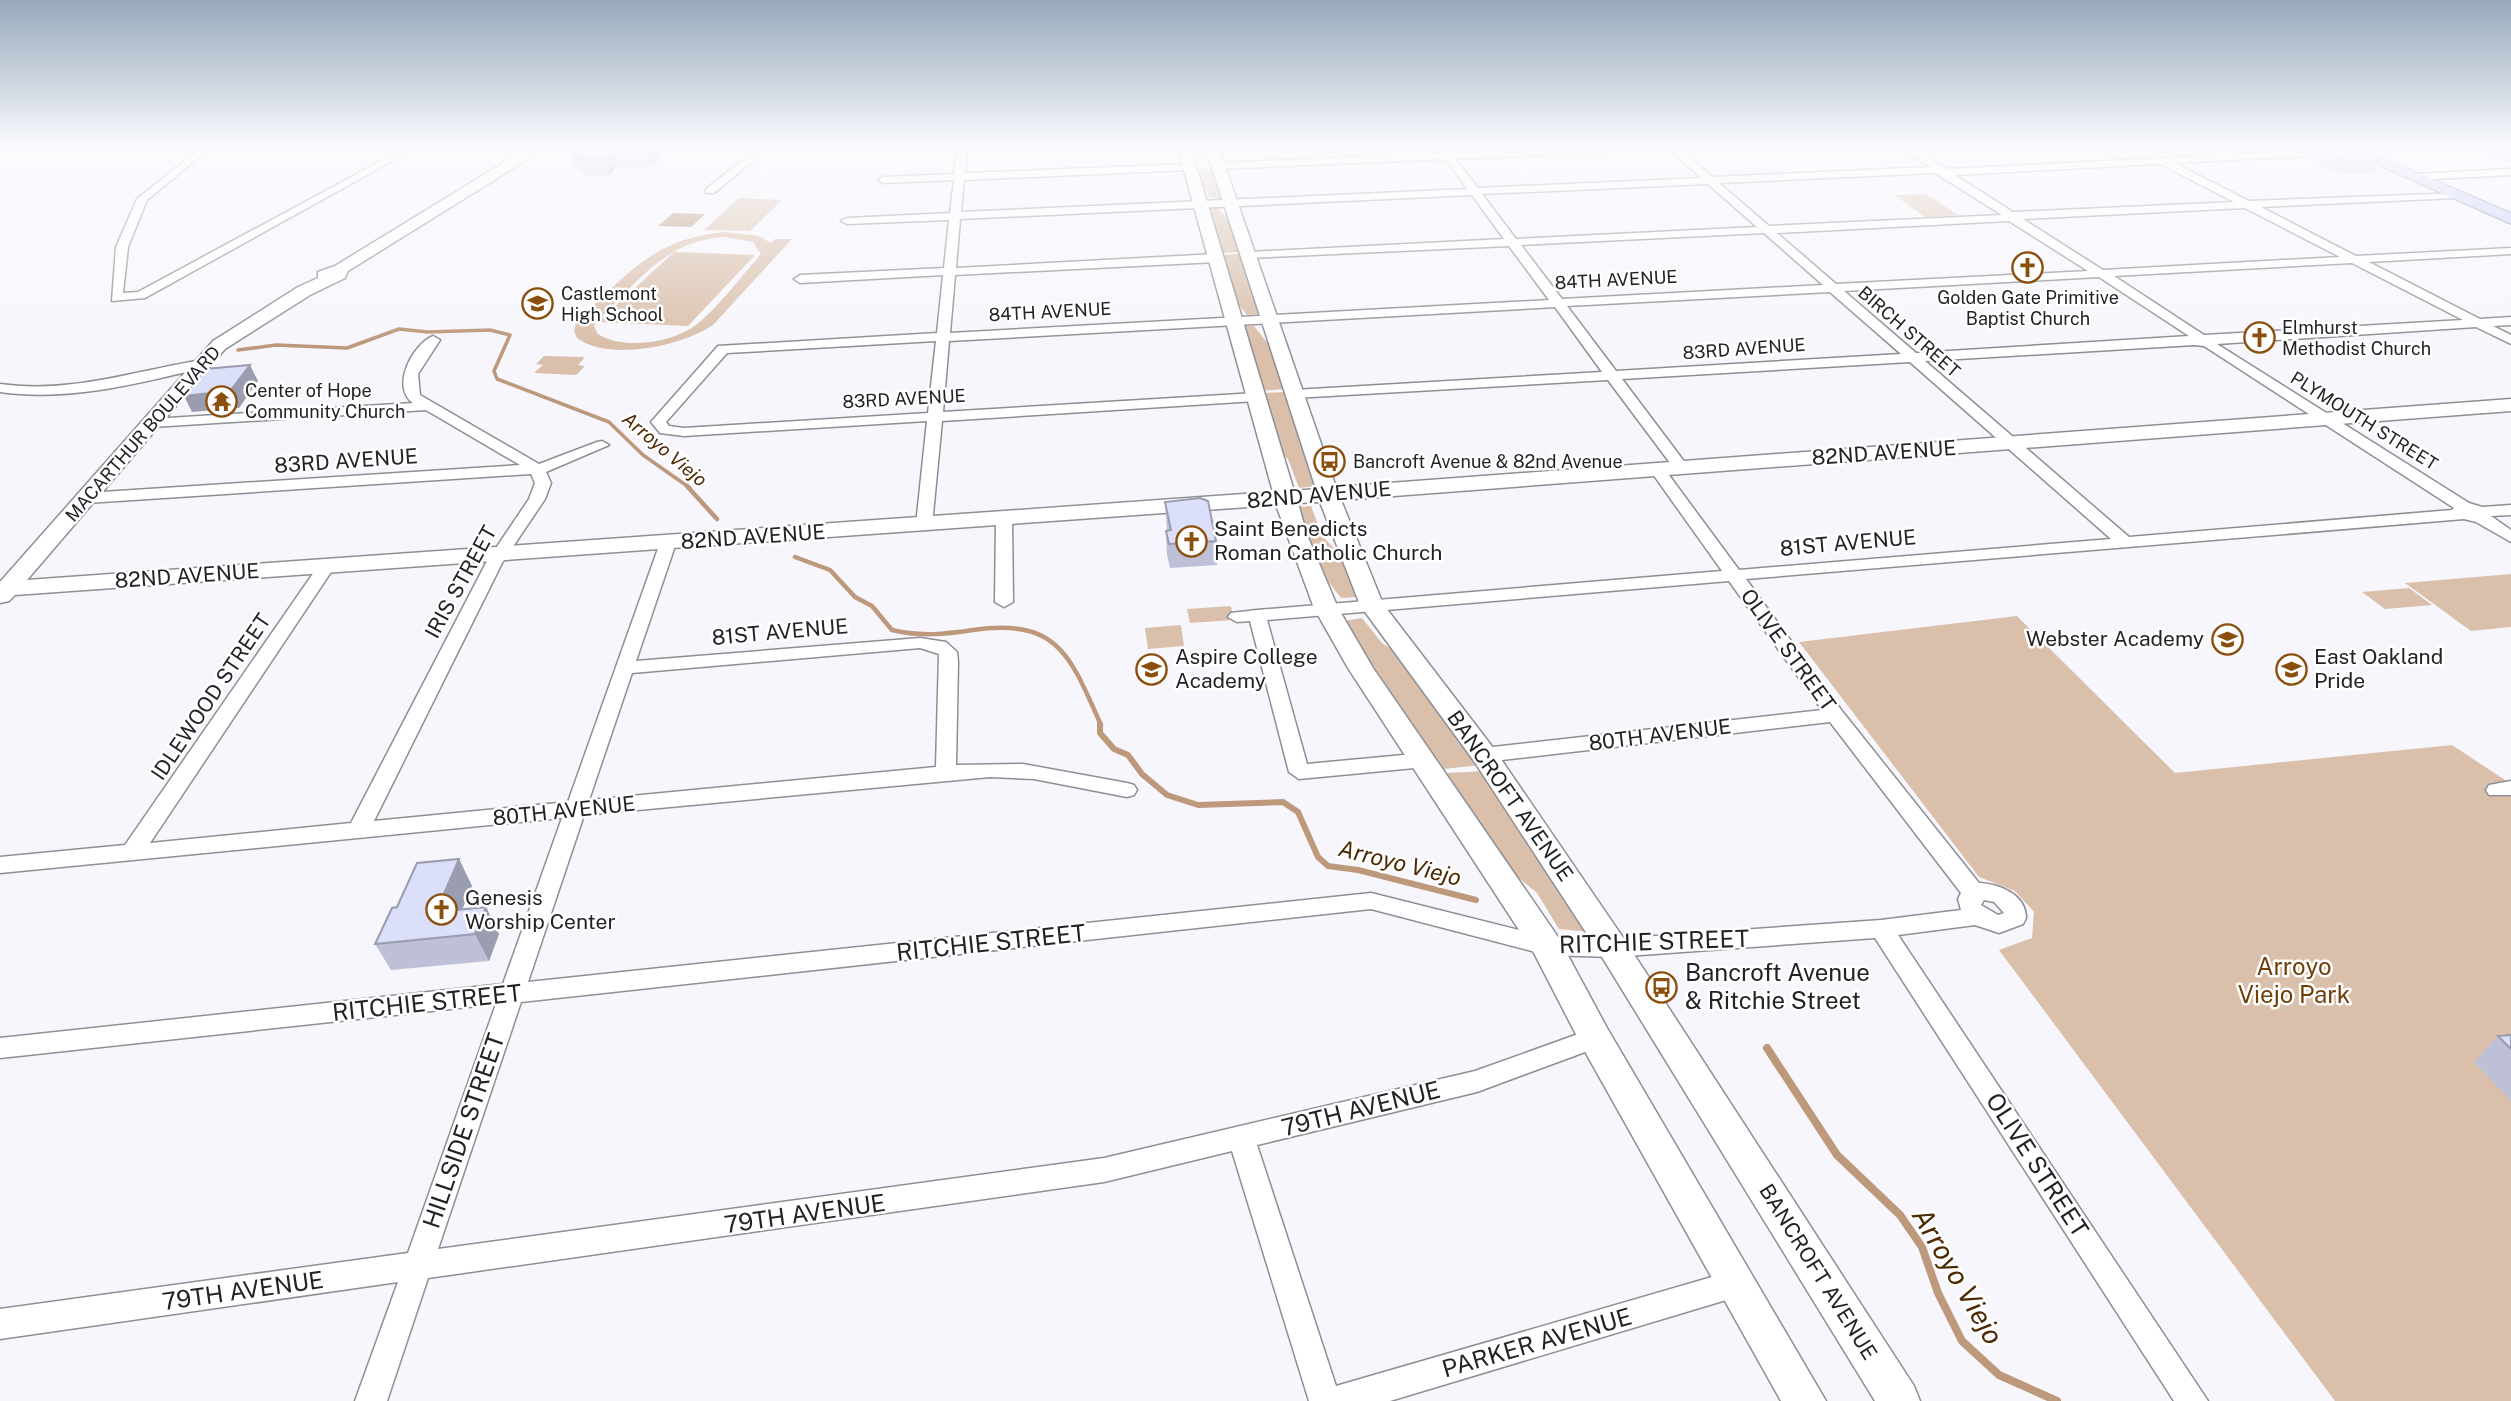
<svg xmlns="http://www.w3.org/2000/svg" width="2511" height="1401" font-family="'Public Sans',sans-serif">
	<rect width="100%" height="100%" fill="#f6f6fc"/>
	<path fill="#dac0ab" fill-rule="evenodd" d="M1213,169L1222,199L1209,197L1207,191L1200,187L1195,170Z
		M1926,194L1958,215L1925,217L1894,195Z
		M739,198L782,200L750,231L704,230Z
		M1207,208H1218L1230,221L1240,252L1220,253Z
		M724,232L759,236L771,243L775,239H792L713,325C682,346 609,362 577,338L574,331L576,322C628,275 651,239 724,232ZM724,237L753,242L761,254C743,274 715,312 693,327C670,343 623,350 598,334L594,326L598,320C639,281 665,241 724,237Z
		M674,252L755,255L688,326L598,322Z
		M1240,254L1260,314L1247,315L1232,297L1220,255Z
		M1242,326H1254L1269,345L1284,389L1260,391Z
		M544,356L585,357L578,365L585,366L576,375L534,373L543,365L536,364Z
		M1285,392L1315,484V486L1299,488L1288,459L1277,449L1261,393Z
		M1311,506L1323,537L1337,551L1358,597L1341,598L1311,559L1294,507Z
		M2511,574V627L2471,631L2405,583Z
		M2409,588L2432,605L2385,609L2362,592Z
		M1231,606L1234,620L1190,623L1187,609Z
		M2017,616L2175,773L2452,745L2511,784V1401H2335L1999,950L2032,938L2034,912L2015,891L1979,877L1799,642Z
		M1362,618L1382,643L1399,654L1480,765L1444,769L1344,625V621Z
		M1181,625L1184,646L1148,649L1145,628Z
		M1486,771L1590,932L1559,929L1537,893L1514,874L1447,773Z"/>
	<path fill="#bd987a" d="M673,213L705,214L691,227L658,226Z"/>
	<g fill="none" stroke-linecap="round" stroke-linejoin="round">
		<path stroke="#bd987a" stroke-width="3.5" d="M238,350L276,345L347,348L399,329L428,332L490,330L510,335L494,371L497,379L609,422L643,455L690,488"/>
		<path stroke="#bd987a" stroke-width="4.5" d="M687,486L717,519
			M795,557L830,570L855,597L872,606L892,630C920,637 946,634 973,630C1059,618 1070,656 1101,725"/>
		<path stroke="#bd987a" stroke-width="6" d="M1100,724V733L1114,749L1128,755L1142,774L1167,795L1198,805L1283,802L1298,812L1318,857L1328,866L1358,870L1476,900"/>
		<path stroke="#bd987a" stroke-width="8" d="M1767,1048L1837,1155L1900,1215L1922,1247L1938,1293L1962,1341L1999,1375L2057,1401"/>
		<defs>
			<path id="street" d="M199,149H209L147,200L128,247L123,293L138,292L403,149H414L145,298L112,301L116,247L137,199Z
				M757,149H767L714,193H706V189Z
				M957,149H967L965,173L1190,164L1195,167L1190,170L964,180L961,212L1467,189L1446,159L1218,169L1213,166L1218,163L1441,153L1438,149H1448L1451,153L1619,149L1614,152L1455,159L1478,188L1701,178L1669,149H1679L1713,177L1930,167L1903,149H1914L1948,169L2344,149L2347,154L2175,163L2249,201L2460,193L2461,195L2456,198L2261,207L2356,256L2511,248V254L2369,262L2480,319L2511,317V325L2493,326L2511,335V344L2476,327L2217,344L2469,503L2482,507L2511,505V515L2491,516L2511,530V542L2476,522L2464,519L1746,579L1842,711L1979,883C1999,884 2026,894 2026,918L2023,924L1999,933L1975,925L1898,935L2208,1401H2174L1875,938L1613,957L1547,955L1371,909L521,1002L438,1249L1104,1158L1475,1071L1595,1028L1604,1031L1608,1038L1604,1045L1477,1092L1257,1145L1336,1386L1736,1270L1746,1274L1751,1284L1746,1294L1390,1401H1309L1232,1151L1104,1182L428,1278L387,1401H355L398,1282L0,1339V1309L408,1253L496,1004L0,1058V1038L503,984L562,818L0,873V857L125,845L321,562L327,561L335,566L150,843L351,823L486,563L529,499L535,483L531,474L87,503L79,498L87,493L520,465L426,410L152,427L145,423L152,419L413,403C390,387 413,344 433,336L440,340L418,374L420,395L539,464L597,442L602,441L609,445L546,472L551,483L545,499L502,563L374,821L568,802L660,543L668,538L676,543L636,661L920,638L946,642L957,652L958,662L956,765L1023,764L1127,783L1134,785L1137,790L1134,795L1127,797L1034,779L990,777L584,815L528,982L1371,893L1547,937L1613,939L1881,920L1961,910L1958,899L1961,893L1830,722L1484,762L1477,760L1474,755L1484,748L1822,710L1729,581L1267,620L1307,764L1425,753L1435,760L1425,767L1299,779L1289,772L1250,621L1237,622L1228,617L1231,613L1257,610L1722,571L1650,470L1658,465L1663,467L1739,570L2111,539L1910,362L1622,379L1689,468L1681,473L1676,471L1608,380L1294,398L1287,394L1294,390L1602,372L1555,307L949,341L943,412L1256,393L1263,397L1256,401L942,421L932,525L924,530L916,525L927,421L684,436L660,433L651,422L718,346L937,333L943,275L800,283L794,279L800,275L944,268L949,220L847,224L841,221L847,218L950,213L954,180L883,183L878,180L883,177L954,174ZM2160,164L2234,202L2013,212L1955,175ZM1935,173L2002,215L1769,226L1719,183ZM1708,184L1757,227L1516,239L1482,194ZM1472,195L1504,239L1248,252L1242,255L1248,258L1509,246L1549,300L950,333L955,275L1216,262L1222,258L1216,254L956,268L960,219ZM2245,208L2340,257L2103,270L2023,219ZM2009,221L2088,271L1836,284L1777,233ZM1764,233L1823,285L1562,299L1521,245ZM2352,263L2463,320L2204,335L2114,276ZM2099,277L2189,336L1916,353L1844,291ZM1830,292L1901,354L1616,371L1567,306ZM936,341L928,413L684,428L669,426L666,422L727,353ZM2194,345L2204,346L2454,508L2452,510L2129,537L1925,361ZM920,648L939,654L936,767L589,800L632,673ZM1984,900L1994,902L2004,913L1998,915L1981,905Z
				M2511,169V175L2414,180L2409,177L2414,174Z
				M202,360L209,364L207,367C140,383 68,402 0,392V384C69,394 134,371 202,360Z
				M1004,514L1012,519L1013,602L1004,607L995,602L996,519Z
				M2511,781V795H2489L2486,790L2489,785Z"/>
			<path id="secondary" d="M527,149H544L348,271L345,278L310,295L225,349L27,580L1273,492L1178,149H1191L1294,491L1316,489L1206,149H1219L1336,487L2511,399V411L1341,500L1383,604L1494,749L1624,939L1914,1386L1920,1401H1875L1602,957L1474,761L1360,605L1320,502L1298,503L1307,535L1338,608L1373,668L1558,937L1607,1028L1826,1401H1781L1583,1048L1534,953L1348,668L1314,608L1276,505L15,595L9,601L0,603V582L213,341L298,287L318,278V272L335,266L503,163L504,159Z"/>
			<path id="primary" d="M2342,149H2362L2511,213V224Z"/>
		</defs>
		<use href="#street" stroke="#8e8f94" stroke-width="3"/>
		<use href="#secondary" stroke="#8e8f94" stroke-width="3"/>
		<use href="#primary" stroke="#7174a8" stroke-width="2"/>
		<use href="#street" fill="#fff" fill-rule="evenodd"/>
		<use href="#secondary" fill="#fff" fill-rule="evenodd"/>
		<use href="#primary" fill="#c3c6f5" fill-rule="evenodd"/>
	</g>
	<path fill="#bdc0d7" d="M573,149H663V151L654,166L616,167L610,175L584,176L583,173H581L580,168L576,169L571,151Z
		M2321,149L2381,160L2374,173L2342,174L2315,162Z
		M2482,149H2511V164L2480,151Z
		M1165,502L1216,541L1217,565L1170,568L1167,555L1166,531H1167Z
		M459,859L472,886L462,909L486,907L499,934L489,961L391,970L375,944L397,907Z
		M2511,1035V1101L2474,1062L2498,1036Z"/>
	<path fill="#9a9caf" d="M650,149H663V151L654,166Z
		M611,150L616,167L610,175L605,158Z
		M250,365L258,381L239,408L192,412L184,396Z
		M459,859L472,886L451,936L436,912Z
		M486,907L499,934L489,961L475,934Z"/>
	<path fill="#dcdffa" stroke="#9a9caf" stroke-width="2" d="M573,149H642L611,150L605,158L579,159L582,155H576L579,151H571Z
		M2321,149H2355L2381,160L2349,161Z
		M250,365L230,391L184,396L205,369Z
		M1200,498L1208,501L1216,541L1169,544L1166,531L1171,530L1165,502Z
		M459,859L436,912L486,907L475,934L375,944L392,908L397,907L417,863Z
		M2511,1035V1049L2498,1036Z"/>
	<linearGradient id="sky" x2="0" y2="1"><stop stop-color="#97a9bc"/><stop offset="0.43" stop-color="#fbfbfe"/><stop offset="1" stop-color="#fbfbfe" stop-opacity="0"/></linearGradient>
	<rect width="2511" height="345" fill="url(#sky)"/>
	<defs>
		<symbol id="church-ring" viewBox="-11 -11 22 22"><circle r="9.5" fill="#fff" stroke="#8b4f0d" stroke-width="1.5"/><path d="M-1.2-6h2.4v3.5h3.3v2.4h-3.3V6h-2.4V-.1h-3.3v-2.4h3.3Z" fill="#8b4f0d"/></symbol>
		<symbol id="school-ring" viewBox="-11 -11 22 22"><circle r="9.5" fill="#fff" stroke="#8b4f0d" stroke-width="1.5"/><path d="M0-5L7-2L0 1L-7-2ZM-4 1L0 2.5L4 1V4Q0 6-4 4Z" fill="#8b4f0d"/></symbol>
		<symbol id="temple-ring" viewBox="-11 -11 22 22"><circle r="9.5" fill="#fff" stroke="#8b4f0d" stroke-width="1.5"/><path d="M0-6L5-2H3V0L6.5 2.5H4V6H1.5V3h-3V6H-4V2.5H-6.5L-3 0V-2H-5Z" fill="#8b4f0d"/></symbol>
		<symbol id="bus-ring" viewBox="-11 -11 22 22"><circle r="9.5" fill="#fff" stroke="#8b4f0d" stroke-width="1.5"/><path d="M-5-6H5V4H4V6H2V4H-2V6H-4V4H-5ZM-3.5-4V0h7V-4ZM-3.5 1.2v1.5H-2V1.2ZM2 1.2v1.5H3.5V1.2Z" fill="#8b4f0d"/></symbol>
	</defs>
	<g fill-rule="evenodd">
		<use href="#church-ring" x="2010" y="250" width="35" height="35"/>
		<use href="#school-ring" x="520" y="286" width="35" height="35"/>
		<use href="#church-ring" x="2242" y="320" width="35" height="35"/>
		<use href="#temple-ring" x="204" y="384" width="35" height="35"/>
		<use href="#bus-ring" x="1312" y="444" width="35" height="35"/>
		<use href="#church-ring" x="1174" y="524" width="35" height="35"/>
		<use href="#school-ring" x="2210" y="622" width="35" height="35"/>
		<use href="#school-ring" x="1134" y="652" width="35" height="35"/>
		<use href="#school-ring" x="2274" y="652" width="35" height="35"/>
		<use href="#church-ring" x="424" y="892" width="35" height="35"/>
		<use href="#bus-ring" x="1644" y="970" width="35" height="35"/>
	</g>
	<g text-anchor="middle" stroke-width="5" stroke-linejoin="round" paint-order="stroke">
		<g font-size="18" fill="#222325" stroke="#fff">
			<text transform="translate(1616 280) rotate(-3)" y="6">84TH AVENUE</text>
			<text transform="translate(1050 312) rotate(-3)" y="6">84TH AVENUE</text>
			<text transform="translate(1909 332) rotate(41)" y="6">BIRCH STREET</text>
			<text transform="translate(1744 349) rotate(-4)" y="6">83RD AVENUE</text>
			<text transform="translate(904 399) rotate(-3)" y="6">83RD AVENUE</text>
			<text transform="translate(2364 421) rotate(32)" y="6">PLYMOUTH STREET</text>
			<text transform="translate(143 434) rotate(-49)" y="6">MACARTHUR BOULEVARD</text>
		</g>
		<g font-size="18" fill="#222325" stroke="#fff" text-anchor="start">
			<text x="561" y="300">Castlemont<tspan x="561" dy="21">High School</tspan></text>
			<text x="2028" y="304" text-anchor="middle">Golden Gate Primitive<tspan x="2028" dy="21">Baptist Church</tspan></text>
			<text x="2282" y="334">Elmhurst<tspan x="2282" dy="21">Methodist Church</tspan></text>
			<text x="245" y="397">Center of Hope<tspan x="245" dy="21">Community Church</tspan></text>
			<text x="1353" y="468">Bancroft Avenue &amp; 82nd Avenue</text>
		</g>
		<g font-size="19" font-style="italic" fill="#4d2902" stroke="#fff">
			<text transform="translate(665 449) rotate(40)" y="7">Arroyo Viejo</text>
		</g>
		<g font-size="21" fill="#222325" stroke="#fff">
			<text transform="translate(1884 453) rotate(-4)" y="7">82ND AVENUE</text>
			<text transform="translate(346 461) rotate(-4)" y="7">83RD AVENUE</text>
			<text transform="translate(1319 495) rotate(-5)" y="7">82ND AVENUE</text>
			<text transform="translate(753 537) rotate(-4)" y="7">82ND AVENUE</text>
			<text transform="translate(1848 543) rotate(-5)" y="7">81ST AVENUE</text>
			<text transform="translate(187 576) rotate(-4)" y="7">82ND AVENUE</text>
			<text transform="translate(461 582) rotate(-61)" y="7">IRIS STREET</text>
			<text transform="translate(780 632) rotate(-5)" y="7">81ST AVENUE</text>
			<text transform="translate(1788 650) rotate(54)" y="7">OLIVE STREET</text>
			<text transform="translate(211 697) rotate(-56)" y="7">IDLEWOOD STREET</text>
			<text transform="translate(1660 735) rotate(-7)" y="7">80TH AVENUE</text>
			<text transform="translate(1510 796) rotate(55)" y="7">BANCROFT AVENUE</text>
			<text transform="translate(564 811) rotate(-6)" y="7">80TH AVENUE</text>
			<text transform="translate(1818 1272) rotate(58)" y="7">BANCROFT AVENUE</text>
		</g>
		<g font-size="21" fill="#222325" stroke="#fff" text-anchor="start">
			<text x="1214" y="536">Saint Benedicts<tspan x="1214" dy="24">Roman Catholic Church</tspan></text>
			<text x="2204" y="646" text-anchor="end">Webster Academy</text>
			<text x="1175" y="664">Aspire College<tspan x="1175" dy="24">Academy</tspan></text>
			<text x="2314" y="664">East Oakland<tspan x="2314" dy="24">Pride</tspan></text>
			<text x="465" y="905">Genesis<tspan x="465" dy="24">Worship Center</tspan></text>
		</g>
		<g font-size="23" font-style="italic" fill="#4d2902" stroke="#fff">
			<text transform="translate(1400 863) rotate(14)" y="8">Arroyo Viejo</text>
		</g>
		<g font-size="24" fill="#222325" stroke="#fff">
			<text transform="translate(1654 942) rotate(-2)" y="8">RITCHIE STREET</text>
			<text transform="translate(991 943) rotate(-6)" y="8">RITCHIE STREET</text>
			<text transform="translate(427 1003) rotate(-6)" y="8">RITCHIE STREET</text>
			<text transform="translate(1361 1109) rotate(-14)" y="8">79TH AVENUE</text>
			<text transform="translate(464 1131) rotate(-71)" y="8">HILLSIDE STREET</text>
			<text transform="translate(2037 1165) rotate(57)" y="8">OLIVE STREET</text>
			<text transform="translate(805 1214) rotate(-8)" y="8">79TH AVENUE</text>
			<text transform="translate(243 1291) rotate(-8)" y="8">79TH AVENUE</text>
			<text transform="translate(1537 1343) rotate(-16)" y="8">PARKER AVENUE</text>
		</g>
		<g font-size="24" fill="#6f3e09" stroke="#fff">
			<text x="2294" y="975">Arroyo<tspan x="2294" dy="28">Viejo Park</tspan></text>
		</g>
		<g font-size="24" fill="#222325" stroke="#fff" text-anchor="start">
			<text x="1685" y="981">Bancroft Avenue<tspan x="1685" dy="28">&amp; Ritchie Street</tspan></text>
		</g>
		<g font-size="28" font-style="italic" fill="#4d2902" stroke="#fff">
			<text transform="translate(1958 1276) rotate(60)" y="10">Arroyo Viejo</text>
		</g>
	</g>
</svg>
